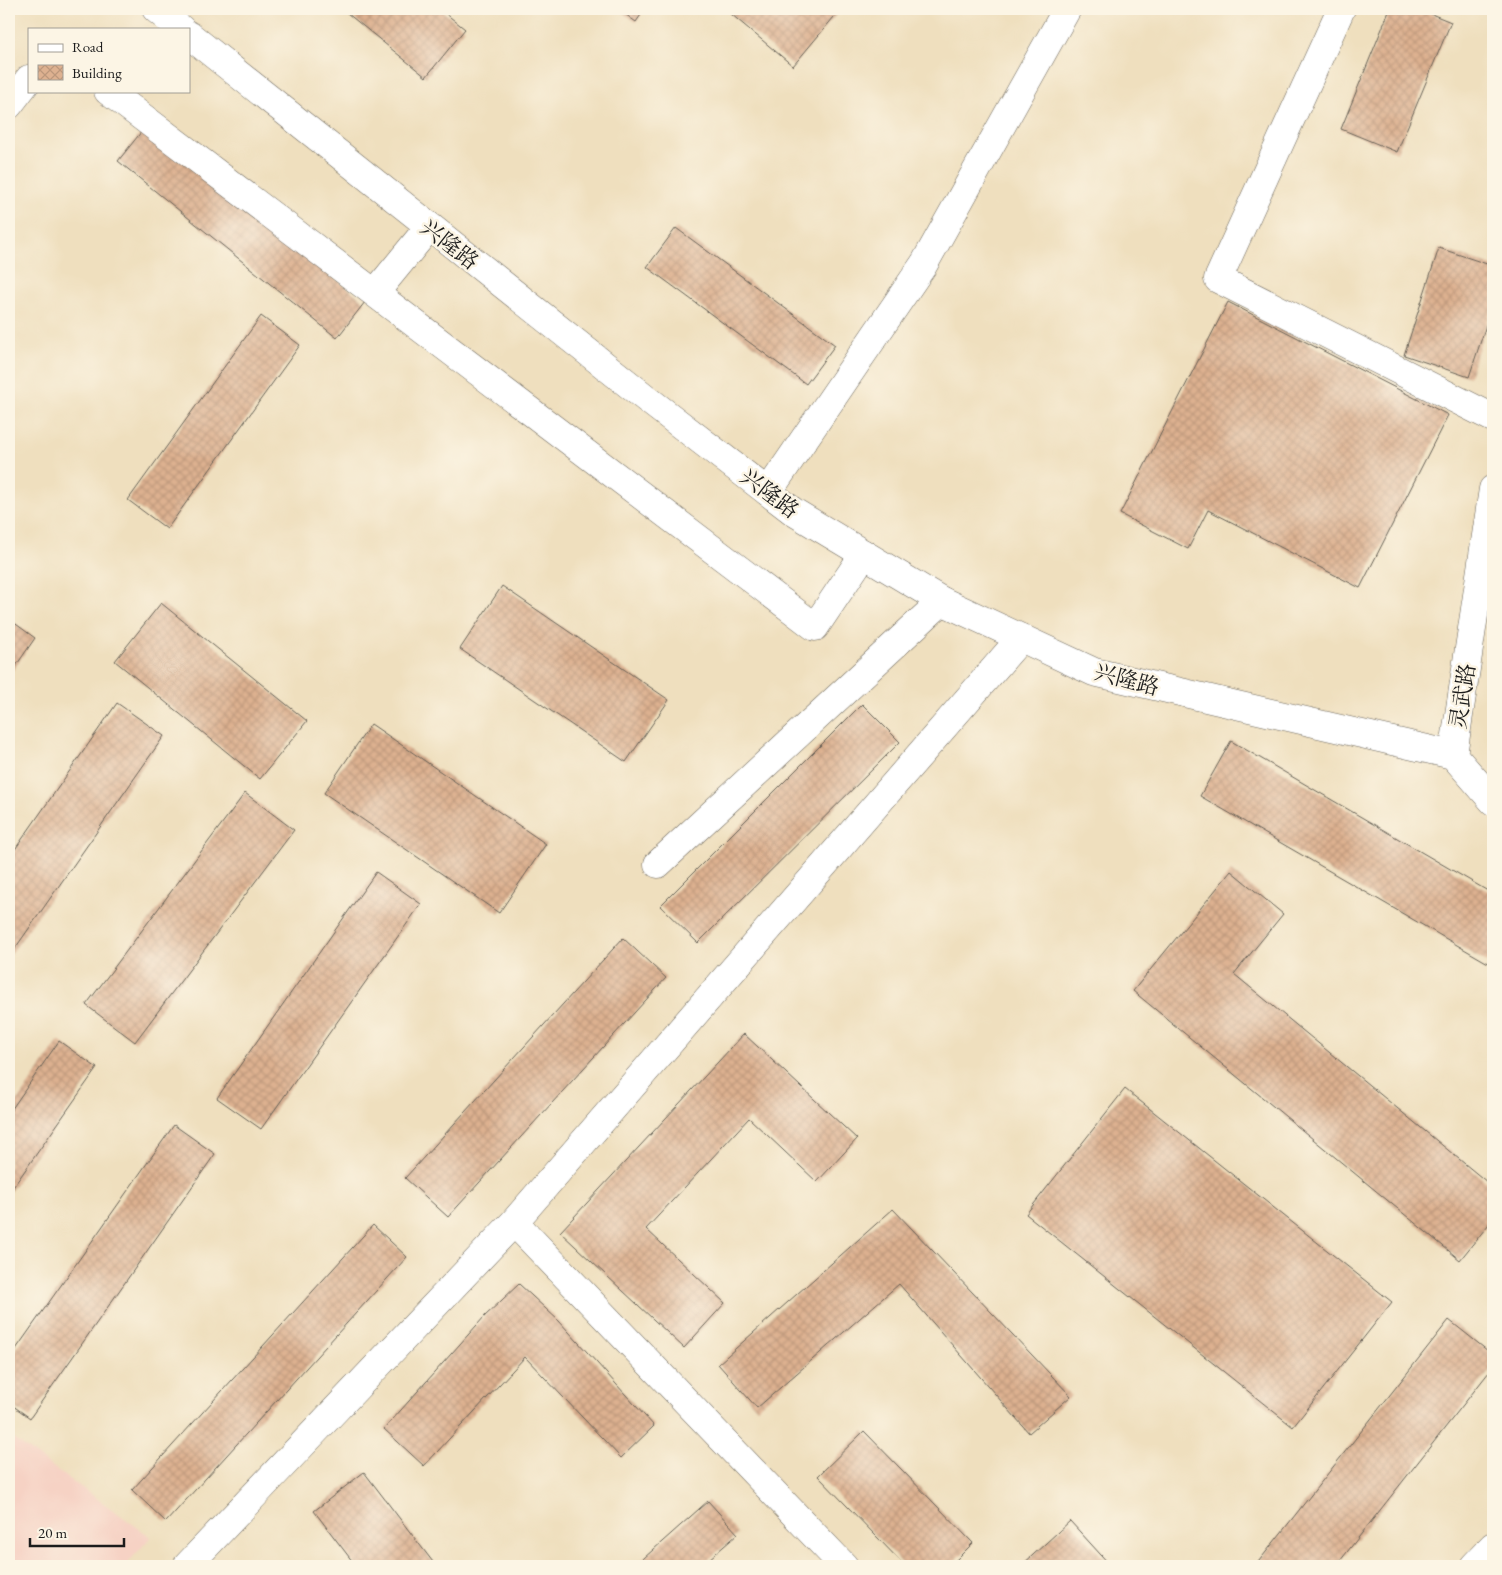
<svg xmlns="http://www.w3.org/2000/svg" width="1502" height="1575" font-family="'EB Garamond','Noto Serif SC',serif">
	<defs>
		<pattern id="building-cross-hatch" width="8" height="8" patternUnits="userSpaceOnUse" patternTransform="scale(1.25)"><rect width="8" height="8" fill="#ddb190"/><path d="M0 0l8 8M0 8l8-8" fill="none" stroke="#bd987c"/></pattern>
	</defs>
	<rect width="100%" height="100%" fill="#fcf5e5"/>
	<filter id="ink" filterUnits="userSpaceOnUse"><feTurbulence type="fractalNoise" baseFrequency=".02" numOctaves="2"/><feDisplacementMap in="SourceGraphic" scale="10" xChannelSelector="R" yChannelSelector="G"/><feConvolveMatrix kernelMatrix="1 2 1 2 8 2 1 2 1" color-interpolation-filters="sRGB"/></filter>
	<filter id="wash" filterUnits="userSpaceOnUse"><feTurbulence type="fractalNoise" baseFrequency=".0096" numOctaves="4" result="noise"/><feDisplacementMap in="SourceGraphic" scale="20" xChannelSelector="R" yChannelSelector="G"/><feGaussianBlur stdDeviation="1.12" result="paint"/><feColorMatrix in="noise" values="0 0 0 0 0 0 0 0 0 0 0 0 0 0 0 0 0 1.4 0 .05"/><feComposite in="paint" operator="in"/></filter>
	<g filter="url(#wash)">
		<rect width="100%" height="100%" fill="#efdfbe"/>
		<path fill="#f6d2c4" d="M9,1436L151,1537L125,1566H9Z"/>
		<g id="blocks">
			<path fill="url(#building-cross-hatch)" d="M342,9H440L465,29L426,77Z
				M618,9H645L636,22Z
				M725,9H836L839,11L793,66Z
				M1390,9H1419L1451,22L1397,152L1341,129Z
				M146,126L365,302L337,338L118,161Z
				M676,228L835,345L806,384L647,267Z
				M1439,248L1493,266V304L1469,377L1404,355Z
				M1228,302L1448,415L1360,588L1208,510L1188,549L1120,514Z
				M261,316L300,345L167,529L128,500Z
				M502,586L669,700L626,762L460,649Z
				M161,603L307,721L260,779L115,661Z
				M9,619L35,638L9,676Z
				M117,703L164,736L9,957V858Z
				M862,704L900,742L698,943L660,906Z
				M371,724L546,844L499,913L324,793Z
				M1231,741L1493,894V954L1488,963L1200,796Z
				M245,793L294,830L135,1042L86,1005Z
				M1231,871L1283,914L1234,974L1493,1187V1219L1460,1260L1133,991Z
				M376,872L421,904L261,1129L217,1098Z
				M623,938L666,978L448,1217L405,1178Z
				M744,1034L857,1139L817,1182L749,1118L646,1229L725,1303L684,1348L560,1232Z
				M59,1041L97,1068L9,1193V1113Z
				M1125,1089L1392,1302L1293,1427L1026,1214Z
				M174,1125L215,1154L30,1418L9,1403V1359Z
				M893,1209L1071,1396L1029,1433L899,1284L757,1408L718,1364Z
				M373,1225L407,1257L166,1522L132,1490Z
				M519,1284L559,1321L654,1426L621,1458L525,1357L424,1466L384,1429L485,1316Z
				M1449,1320L1493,1355V1367L1336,1566H1255Z
				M864,1431L973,1543L950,1566H905L818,1476Z
				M364,1472L436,1566H356L314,1511Z
				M708,1501L738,1534L701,1566H635Z
				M1070,1521L1111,1566H1021Z"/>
		</g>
	</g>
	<g filter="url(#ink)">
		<use href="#blocks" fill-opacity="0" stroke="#666055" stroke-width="1"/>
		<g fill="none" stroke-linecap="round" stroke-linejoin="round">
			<defs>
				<path id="minor" d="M1341,9L1218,279L1493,418
					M108,91L815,627L864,554
					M9,105L29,79
					M375,293L429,227
					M768,492L924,264L1067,9
					M658,864L942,601
					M514,1222L844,1566
					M187,1566L514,1222L1021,638"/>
				<path id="major" d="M156,9L181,29
					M189,35L647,399L794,512L942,601L1094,672L1453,755
					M1453,755L1493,489
					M1453,755L1493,801
					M1474,1566L1493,1546"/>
			</defs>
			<use href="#minor" stroke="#666055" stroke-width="29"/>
			<use href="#major" stroke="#666055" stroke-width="29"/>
			<use href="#minor" stroke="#fff" stroke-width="28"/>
			<use href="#major" stroke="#fff" stroke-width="28"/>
		</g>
	</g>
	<g text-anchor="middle" stroke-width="5" stroke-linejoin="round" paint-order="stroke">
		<g font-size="22" fill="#1c1c1c" stroke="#fcf5e5">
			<text transform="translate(450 244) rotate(38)" y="8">兴隆路</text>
			<text transform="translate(770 493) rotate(37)" y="8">兴隆路</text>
			<text transform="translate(1127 679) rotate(15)" y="8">兴隆路</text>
			<text transform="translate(1462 696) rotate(-81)" y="8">灵武路</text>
		</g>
	</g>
	<rect width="1502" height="1575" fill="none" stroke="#fcf5e5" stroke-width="30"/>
	<rect x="28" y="28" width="162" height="65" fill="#fcf5e5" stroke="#a29e95"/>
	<rect x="38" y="44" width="25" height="8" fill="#ffffff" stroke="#a29e95"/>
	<text x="72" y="52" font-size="15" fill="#1c1c1c">Road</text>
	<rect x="38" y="65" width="25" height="15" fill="url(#building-cross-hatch)" stroke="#a29e95"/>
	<text x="72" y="78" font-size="15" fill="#1c1c1c">Building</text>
	<path d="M30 1538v8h94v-8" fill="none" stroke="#1c1c1c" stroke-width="2.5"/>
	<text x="38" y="1538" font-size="15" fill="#1c1c1c" stroke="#fcf5e5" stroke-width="4" paint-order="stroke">20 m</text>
</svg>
